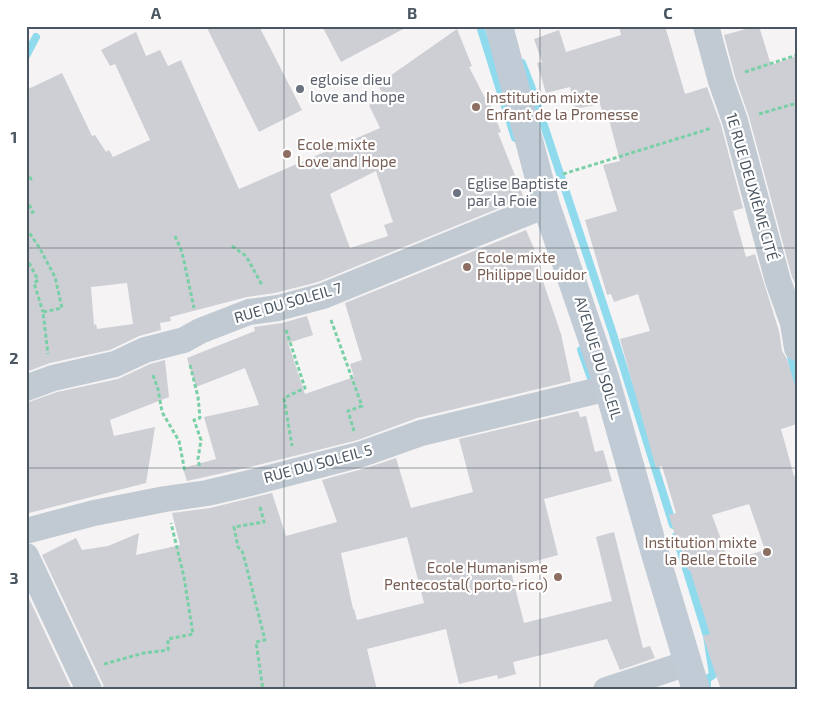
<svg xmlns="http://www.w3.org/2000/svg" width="823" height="716" font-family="'Exo 2',sans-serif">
	<rect width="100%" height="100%" fill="#f5f3f3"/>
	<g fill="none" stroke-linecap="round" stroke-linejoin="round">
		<path stroke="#90daee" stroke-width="8" d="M480,26L515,138
			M26,56L36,37
			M522,63L531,86L612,331L673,525
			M581,350L593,384
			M790,352L797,384
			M676,536L707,636L713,675L707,679V688"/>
	</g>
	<path fill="#cdcfd5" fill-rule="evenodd" d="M206,26H259L302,110L259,132Z
		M322,26H409L341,62Z
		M619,26H665L685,94L707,87L721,125L743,208L733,211L746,257L755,254L779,331L782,351L787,359L797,392V424L781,429L794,476H797V690H721L703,636L710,634L690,570H688L679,544L678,545L669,515L676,513L662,466L656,468L620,339L650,331L638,294L614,302L611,294L607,295L585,220L617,211L603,165L620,161L608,116L604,117L600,104L575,109L570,87L546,93L537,63L542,62L534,39L559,30L566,52L621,35ZM749,504L765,550L729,561L712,515Z
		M757,26H759L771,65L797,56V283H795L792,277L749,117L735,77L724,35Z
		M457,29L472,66L469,67L486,100L488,99L501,132L498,133L524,198L318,282L275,293L247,297L170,317L171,321L160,323L161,330L139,336L110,350L50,363L26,372V90L62,73L92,136L95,135L106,152L109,150L113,157L150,140L115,64L110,66L101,50L136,32L146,56L160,50L168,66L181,60L239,189L380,128L369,105L386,97L377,85ZM376,171L393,222L384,225L388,236L350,248L330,194ZM127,283L133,324L97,329L96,324L94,325L91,287Z
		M526,230L535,251L533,252L561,334L571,381L417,418L358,440L250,467L187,481L183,468L216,459L204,417L259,405L245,368L196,387L187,358L255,331L254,327L282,323L307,316L313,335L288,343L305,394L354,377L350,364L362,360L345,303Z
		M165,360L169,397L110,420L114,436L155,427L146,483L29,513L26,503V403L57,392L118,379L150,364Z
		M578,411L580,417L586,416L595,452L603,450L612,481L544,499L558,555L510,568L524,623L612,601L596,537L614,532L643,648L650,646L655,658L620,670L607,639L513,662L516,674L498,679L497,675L459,684L446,629L367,649L377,690H104L103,684L42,555L76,538L82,550L108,546L139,533L136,555L180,545L172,513L210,508L272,493L286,536L337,522L322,480L366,468L396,458L411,508L473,492L459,439ZM407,537L424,603L357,620L354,609H353L341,553Z
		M26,592L72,690H26Z"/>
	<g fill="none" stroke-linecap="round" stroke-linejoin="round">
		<path stroke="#7ad0a6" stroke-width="3" stroke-dasharray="4 2.5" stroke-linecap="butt" d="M745,72L797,55
			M759,114L797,103
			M26,171L31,179L26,181
			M563,174L712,128
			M26,199L33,212L26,214
			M26,228L39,247L55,277L62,308L43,312L48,354
			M175,236L182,252L194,308
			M232,246L246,256L262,285
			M26,257L38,280L34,283L43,312
			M331,320L362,406L348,411L354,431
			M286,330L305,388L284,398L292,446
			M190,365L198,397L200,418L194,420L201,440L198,459L200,468
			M153,375L158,389L162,412L179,441L185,472
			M260,507L264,522L234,527L238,547L242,551L245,561L265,640L256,642L263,690
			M104,664L144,653L168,650V639L193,634L184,577L171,523"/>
		<path stroke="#c1cad2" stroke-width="26" d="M706,26L721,81L735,121L778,281L793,323L797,348
			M26,388L53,378L115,364L145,350L184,340L200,331L249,312L278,308L323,296L546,205
			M26,531L94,513L165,499L207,493L254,482L362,454L421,433L608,388
			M26,556L89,690
			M606,690L688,663"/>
		<path stroke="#c1cbd6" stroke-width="28" d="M499,26L546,205L605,377L656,557L696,690"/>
	</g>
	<path fill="none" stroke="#4a5661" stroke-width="1" stroke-opacity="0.55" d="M284,26V690M540,26V690M26,248H797M26,468H797"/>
	<g fill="#6b7280" stroke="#fff" stroke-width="2">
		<circle cx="300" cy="89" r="5"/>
		<circle cx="457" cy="193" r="5"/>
	</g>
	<g fill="#8d6e63" stroke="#fff" stroke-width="2">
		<circle cx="476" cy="107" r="5"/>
		<circle cx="287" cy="154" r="5"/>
		<circle cx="467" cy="267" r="5"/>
		<circle cx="767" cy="552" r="5"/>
		<circle cx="558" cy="577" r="5"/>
	</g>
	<g text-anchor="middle" stroke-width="4.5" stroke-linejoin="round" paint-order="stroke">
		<g font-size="15" fill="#5b616d" stroke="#fff" text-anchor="start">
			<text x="310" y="85">egloise dieu<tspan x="310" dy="17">love and hope</tspan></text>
			<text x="467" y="189">Eglise Baptiste<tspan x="467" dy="17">par la Foie</tspan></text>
		</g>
		<g font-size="15" fill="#785e54" stroke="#fff" text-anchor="start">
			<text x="486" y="103">Institution mixte<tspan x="486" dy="17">Enfant de la Promesse</tspan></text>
			<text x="297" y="150">Ecole mixte<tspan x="297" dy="17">Love and Hope</tspan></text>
			<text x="477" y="263">Ecole mixte<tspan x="477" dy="17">Philippe Louidor</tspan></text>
			<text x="757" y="548" text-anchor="end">Institution mixte<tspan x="757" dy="17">la Belle Etoile</tspan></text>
			<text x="548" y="573" text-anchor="end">Ecole Humanisme<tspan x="548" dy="17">Pentecostal( porto-rico)</tspan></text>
		</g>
		<g font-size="15" fill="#4a5661" stroke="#fff">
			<text transform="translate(752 187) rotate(74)" y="5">1E RUE DEUXIÈME CITÉ</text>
			<text transform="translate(288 303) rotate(-16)" y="5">RUE DU SOLEIL 7</text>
			<text transform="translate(598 358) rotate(73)" y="5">AVENUE DU SOLEIL</text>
			<text transform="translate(318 464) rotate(-15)" y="5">RUE DU SOLEIL 5</text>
		</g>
	</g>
	<rect width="823" height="716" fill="none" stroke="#ffffff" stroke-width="55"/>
	<rect x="28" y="28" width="768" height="660" fill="none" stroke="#4a5661" stroke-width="2"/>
	<g font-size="16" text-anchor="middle" font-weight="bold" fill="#4a5661">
		<text x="156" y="19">A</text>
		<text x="412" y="19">B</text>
		<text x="668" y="19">C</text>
		<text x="14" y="143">1</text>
		<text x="14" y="364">2</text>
		<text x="14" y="584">3</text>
	</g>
</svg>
